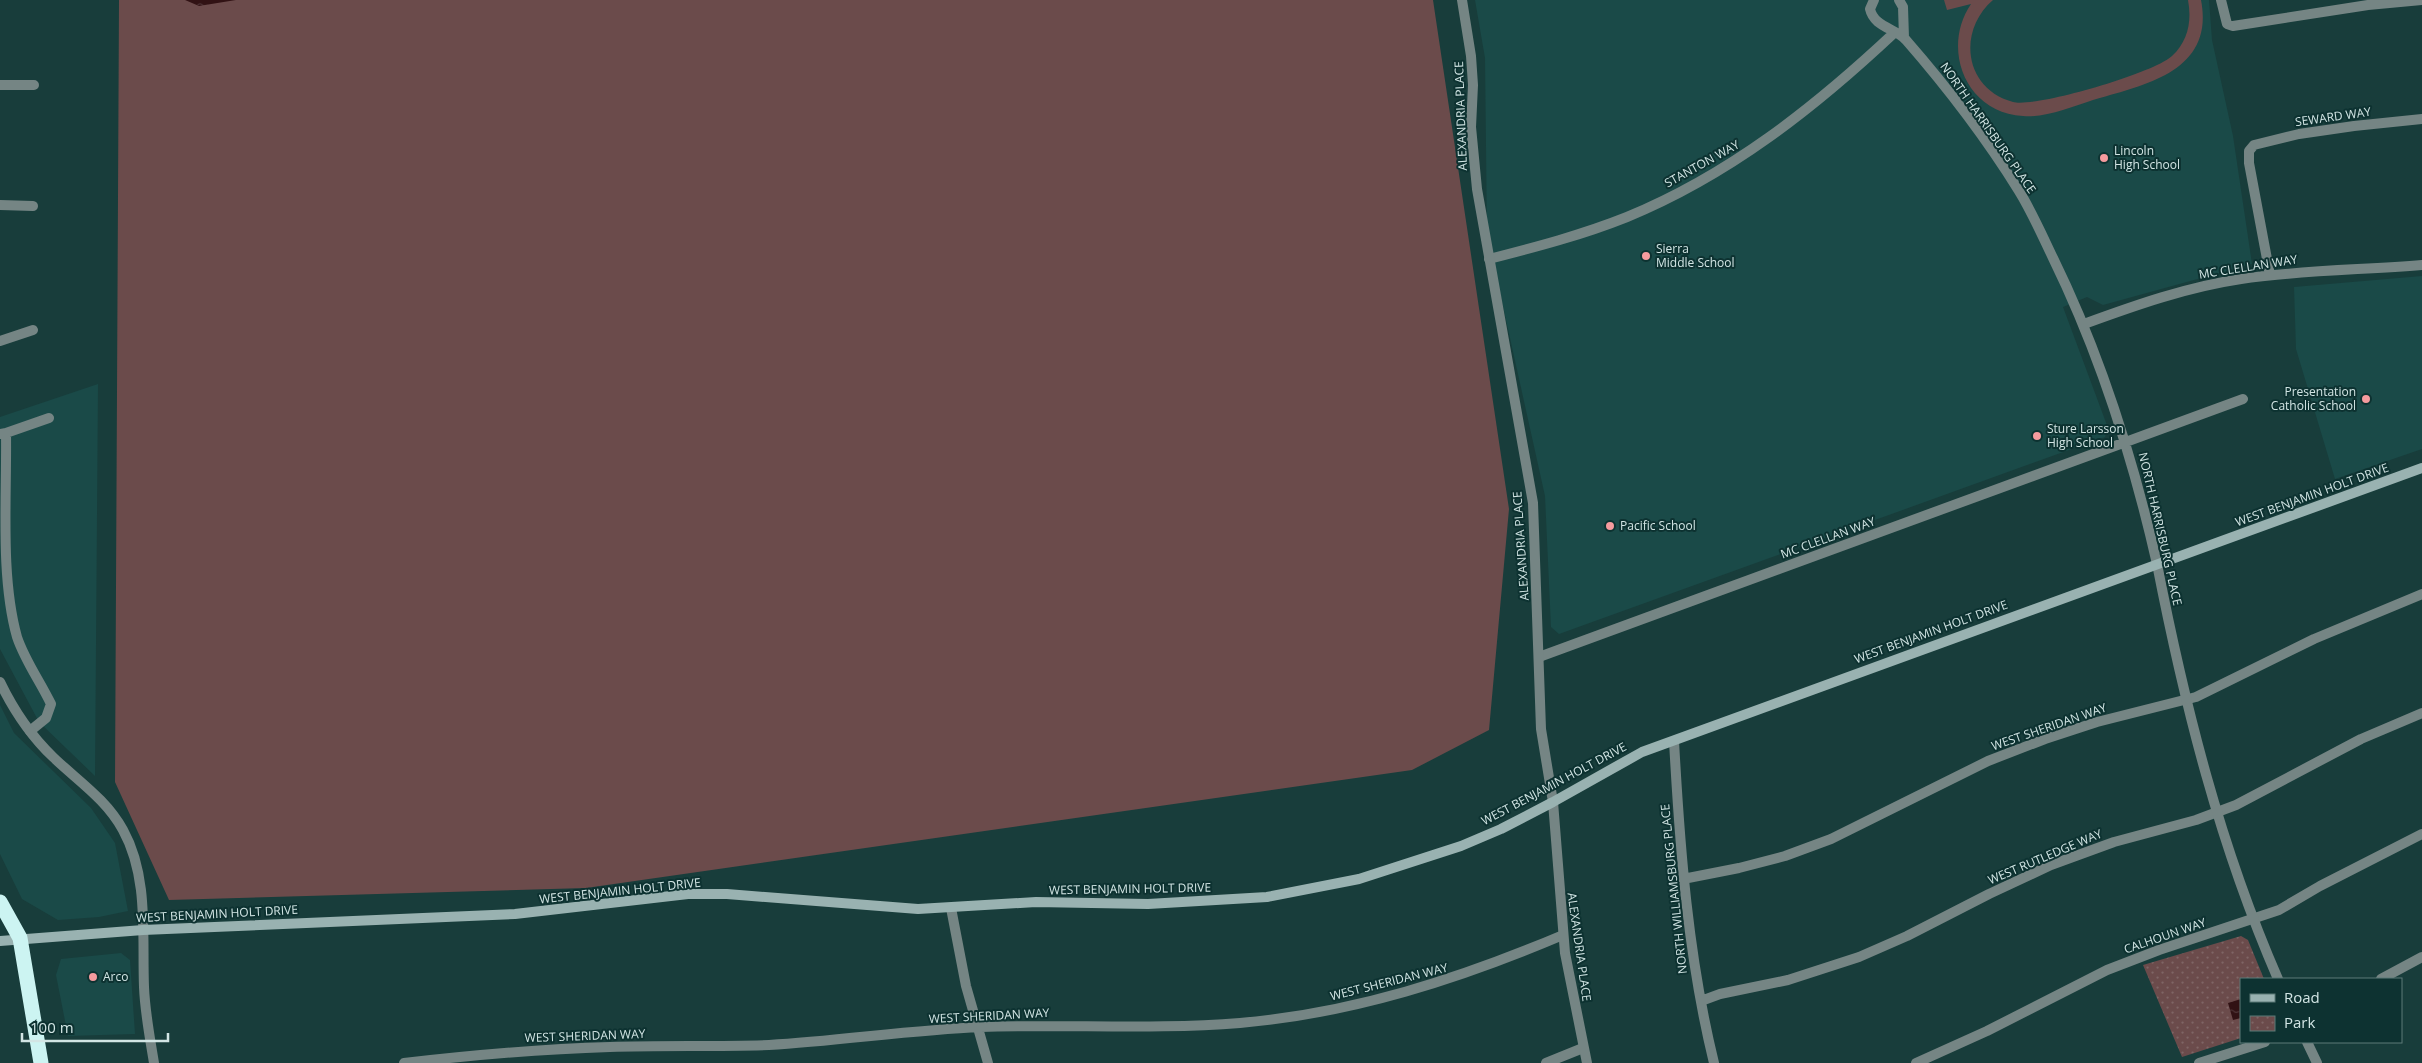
<svg xmlns="http://www.w3.org/2000/svg" width="2422" height="1063" font-family="'Open Sans',sans-serif">
	<defs>
		<pattern id="park-dots" width="8" height="8" patternUnits="userSpaceOnUse" patternTransform="scale(1.25)"><rect width="8" height="8" fill="#6b4b4b"/><path d="M2 2h.1M6 6h.1" fill="none" stroke="#7f6565" stroke-width="1.8" stroke-linecap="round"/></pattern>
		<pattern id="water-ripples" width="26" height="14" patternUnits="userSpaceOnUse" patternTransform="scale(1.25)"><rect width="26" height="14" fill="#311214"/><path d="M2 4q2-2 4 0t4 0M15 11q2-2 4 0t4 0" fill="none" stroke="#4e3436"/></pattern>
	</defs>
	<rect width="100%" height="100%" fill="#183d3b"/>
	<path fill="#1a4a48" d="M1475,0H2209L2212,40L2233,136L2252,264L2103,305L2087,297L2063,307L2108,428L2105,437L1559,634L1551,627L1545,496L1487,234L1485,58Z
		M2422,276V449L2335,479L2296,349L2294,287Z
		M98,384L95,776L39,722L0,649V417Z
		M0,705L14,733L91,808L115,843L128,911L99,917L58,920L22,899L0,854Z
		M121,953L130,960L135,1034L68,1036L56,975L61,959Z"/>
	<path fill="#6b4b4b" d="M119,0H1433L1509,509L1489,730L1412,770L586,888L169,900L115,782Z
		M1944,0H1993C1957,31 1964,89 2013,102C2036,108 2154,73 2172,56C2188,41 2192,21 2188,0H2201C2215,72 2144,85 2093,100C2071,107 2046,118 2023,116C1965,113 1941,48 1971,4L1947,10Z"/>
	<path fill="url(#park-dots)" d="M2241,936L2248,940L2264,979H2241V1038L2182,1057L2143,965Z"/>
	<path fill="url(#water-ripples)" d="M185,0H236L199,6Z
		M2241,999V1018L2233,1020L2228,1003Z"/>
	<g fill="none" stroke-linecap="round" stroke-linejoin="round">
		<path stroke="#758584" stroke-width="10" d="M1874,0L1870,9C1874,27 1895,28 1906,40C1947,87 1986,138 2019,191C2032,212 2042,235 2053,258C2101,356 2133,458 2157,564
			M1899,0L1903,7L1904,38
			M2221,0L2227,24L2233,26L2368,5L2422,0
			M0,85H34
			M0,205L33,206
			M1489,259C1536,247 1582,235 1627,217C1729,175 1814,108 1894,33
			M2270,275L2249,163V151L2254,145L2299,134L2354,126L2422,119
			M2084,324C2136,305 2187,287 2241,279C2301,270 2361,270 2422,265
			M0,341L33,330
			M6,433L49,418
			M0,434L6,433C7,497 0,576 17,637C25,661 40,681 51,704L46,718L30,731
			M1539,657L2243,399
			M1674,741C1680,850 1688,957 1714,1063
			M1683,879L1739,868L1785,856L1831,839L1988,761L2045,739L2097,722L2196,697L2314,639L2422,594
			M951,908L966,986L988,1063
			M2381,979L2422,957
			M1701,1001L1720,994L1788,980L1859,957L1907,936L1989,894L2051,865L2114,842L2196,820L2236,805L2361,739L2422,713
			M404,1063C473,1055 541,1049 610,1047C663,1045 716,1047 769,1045C840,1041 910,1030 981,1027C1067,1024 1154,1030 1240,1023C1354,1013 1459,979 1563,935
			M1546,1063L1583,1048
			M1916,1063L1987,1031L2107,970L2159,950L2279,910L2320,886L2422,834
			M2199,1063L2265,1042"/>
		<path stroke="#758584" stroke-width="10" d="M1462,0L1471,56L1473,85L1471,127L1477,189L1533,503L1541,729L1553,802L1565,953L1587,1063
			M2157,564C2185,707 2220,846 2278,979
			M0,682C13,709 31,736 53,757C78,781 106,799 123,830C149,877 142,936 144,987C145,1013 150,1038 154,1063
			M2307,1042L2317,1063"/>
		<path stroke="#99b2b1" stroke-width="10" d="M0,941L143,930L515,914L688,894H727L918,909L1036,902L1148,904L1267,897L1359,879L1461,846L1501,829L1553,802L1642,752L2422,468"/>
		<path stroke="#ccf4f2" stroke-width="15" d="M0,902L20,938L41,1063"/>
	</g>
	<g fill="#f59b9e" stroke="#0d3231" stroke-width="2">
		<circle cx="2104" cy="158" r="5"/>
		<circle cx="1646" cy="256" r="5"/>
		<circle cx="2366" cy="399" r="5"/>
		<circle cx="2037" cy="436" r="5"/>
		<circle cx="1610" cy="526" r="5"/>
		<circle cx="93" cy="977" r="5"/>
	</g>
	<g text-anchor="middle" stroke-width="4" stroke-linejoin="round" paint-order="stroke">
		<g font-size="12" fill="#d2e5e4" stroke="#0d3231">
			<text transform="translate(1461 116) rotate(-92)" y="4">ALEXANDRIA PLACE</text>
			<text transform="translate(2333 117) rotate(-8)" y="4">SEWARD WAY</text>
			<text transform="translate(1988 128) rotate(55)" y="4">NORTH HARRISBURG PLACE</text>
			<text transform="translate(1702 164) rotate(-29)" y="4">STANTON WAY</text>
			<text transform="translate(2248 267) rotate(-9)" y="4">MC CLELLAN WAY</text>
			<text transform="translate(2312 495) rotate(-20)" y="4">WEST BENJAMIN HOLT DRIVE</text>
			<text transform="translate(2160 529) rotate(77)" y="4">NORTH HARRISBURG PLACE</text>
			<text transform="translate(1828 538) rotate(-20)" y="4">MC CLELLAN WAY</text>
			<text transform="translate(1521 546) rotate(-94)" y="4">ALEXANDRIA PLACE</text>
			<text transform="translate(1931 632) rotate(-20)" y="4">WEST BENJAMIN HOLT DRIVE</text>
			<text transform="translate(2049 727) rotate(-19)" y="4">WEST SHERIDAN WAY</text>
			<text transform="translate(1554 784) rotate(-28)" y="4">WEST BENJAMIN HOLT DRIVE</text>
			<text transform="translate(2045 857) rotate(-23)" y="4">WEST RUTLEDGE WAY</text>
			<text transform="translate(1130 889) rotate(-1)" y="4">WEST BENJAMIN HOLT DRIVE</text>
			<text transform="translate(1674 889) rotate(-96)" y="4">NORTH WILLIAMSBURG PLACE</text>
			<text transform="translate(620 891) rotate(-6)" y="4">WEST BENJAMIN HOLT DRIVE</text>
			<text transform="translate(217 914) rotate(-3)" y="4">WEST BENJAMIN HOLT DRIVE</text>
			<text transform="translate(2165 936) rotate(-19)" y="4">CALHOUN WAY</text>
			<text transform="translate(1579 947) rotate(82)" y="4">ALEXANDRIA PLACE</text>
			<text transform="translate(1389 982) rotate(-14)" y="4">WEST SHERIDAN WAY</text>
			<text transform="translate(989 1016) rotate(-3)" y="4">WEST SHERIDAN WAY</text>
			<text transform="translate(585 1036) rotate(-2)" y="4">WEST SHERIDAN WAY</text>
		</g>
		<g font-size="12" fill="#d2e5e4" stroke="#0d3231" text-anchor="start">
			<text x="2114" y="155">Lincoln<tspan x="2114" dy="14">High School</tspan></text>
			<text x="1656" y="253">Sierra<tspan x="1656" dy="14">Middle School</tspan></text>
			<text x="2356" y="396" text-anchor="end">Presentation<tspan x="2356" dy="14">Catholic School</tspan></text>
			<text x="2047" y="433">Sture Larsson<tspan x="2047" dy="14">High School</tspan></text>
			<text x="1620" y="530">Pacific School</text>
			<text x="103" y="981">Arco</text>
		</g>
	</g>
	<rect x="2240" y="978" width="162" height="65" fill="#0d3231" stroke="#5c7a79"/>
	<rect x="2250" y="994" width="25" height="8" fill="#99b2b1" stroke="#5c7a79"/>
	<text x="2284" y="1003" font-size="15" fill="#d2e5e4">Road</text>
	<rect x="2250" y="1016" width="25" height="15" fill="url(#park-dots)" stroke="#5c7a79"/>
	<text x="2284" y="1028" font-size="15" fill="#d2e5e4">Park</text>
	<path d="M22 1033v8h146v-8" fill="none" stroke="#d2e5e4" stroke-width="2.5"/>
	<text x="30" y="1033" font-size="15" fill="#d2e5e4" stroke="#0d3231" stroke-width="4" paint-order="stroke">100 m</text>
</svg>
